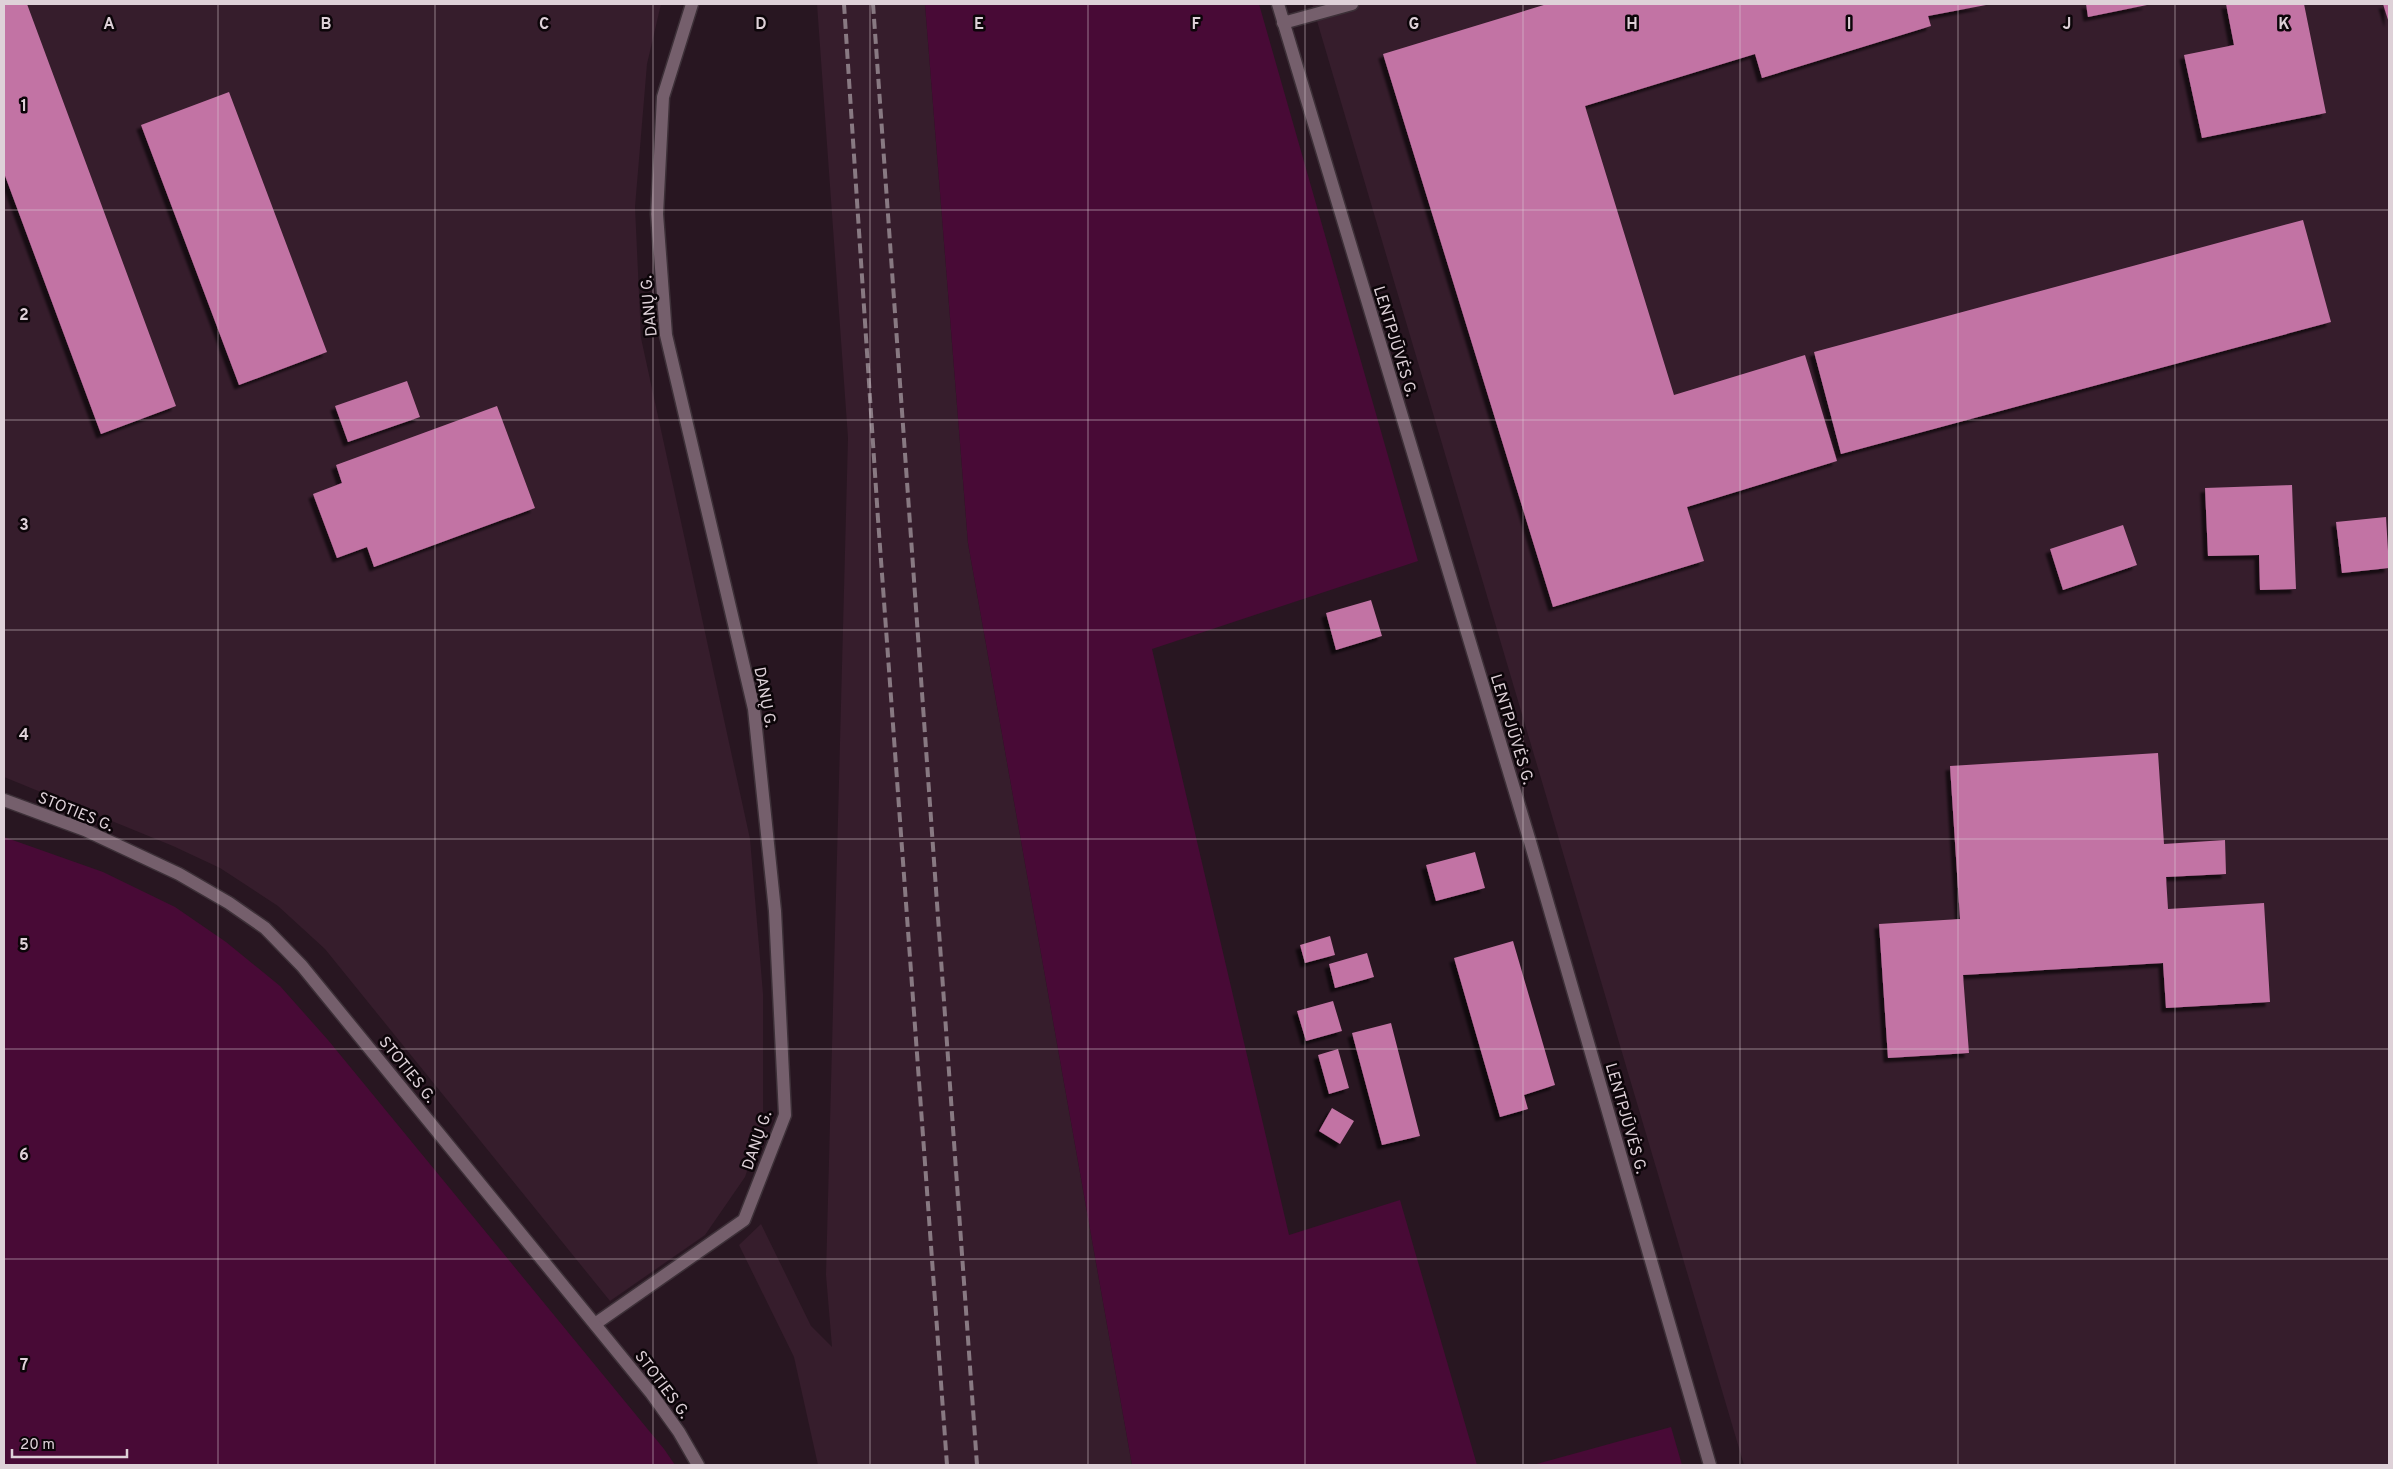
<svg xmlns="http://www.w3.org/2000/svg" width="2393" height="1469" font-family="Overpass,sans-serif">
	<defs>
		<filter id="shadow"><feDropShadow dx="-4.5" dy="4.5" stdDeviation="1" flood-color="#0009"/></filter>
	</defs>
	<rect width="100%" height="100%" fill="#281621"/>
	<path fill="#361d2c" d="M4,4H661L647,64L635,207L641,338L750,839L763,994V1123L745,1177L705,1235L610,1301L325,949L278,906L220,868L173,846L4,777Z
		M817,4H925L968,543L1132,1465H818L794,1357L739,1245L761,1224L811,1326L832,1347L826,1275L848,438Z
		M1312,4H2389V1465H1744Z"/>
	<path fill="#480a36" d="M925,4H1259L1418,561L1152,649L1289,1235L1400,1200L1477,1465H1132L968,543Z
		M4,837L103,872L175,907L226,942L280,986L328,1040L664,1449L675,1465H4Z
		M1671,1427L1682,1465H1533Z"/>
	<path fill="#c273a4" filter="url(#shadow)" d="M4,4H27L176,406L101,434L4,173Z
		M1547,4L1986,5L1928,16L1931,26L1762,78L1755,54L1585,106L1674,395L1805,355L1837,461L1687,507L1704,561L1553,607L1383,54Z
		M2086,4H2147V5L2088,17Z
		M2226,4H2304L2326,113L2202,138L2184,55L2234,45Z
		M2383,4H2389V23Z
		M229,92L327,352L239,385L141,125Z
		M2303,220L2331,322L1841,454L1814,352Z
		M407,381L420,417L348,442L335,406Z
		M497,406L535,508L374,567L367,547L337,558L313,494L342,483L336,465Z
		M2292,485L2296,589L2260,590L2259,555L2208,556L2205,488Z
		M2386,517L2389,568L2342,573L2336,522Z
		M2123,525L2137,565L2063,590L2050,549Z
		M1371,600L1382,636L1336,650L1326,613Z
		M2158,753L2164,844L2225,840L2226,874L2166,877L2168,909L2264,903L2270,1002L2166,1008L2163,963L1963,975L1969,1053L1888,1058L1879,924L1960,919L1950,766Z
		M1475,852L1485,888L1436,901L1426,865Z
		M1330,936L1335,955L1305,963L1300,945Z
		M1513,941L1555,1085L1524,1095L1528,1109L1500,1117L1454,958Z
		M1367,953L1374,977L1335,988L1329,964Z
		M1333,1001L1342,1031L1306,1041L1297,1011Z
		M1391,1023L1420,1136L1382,1145L1352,1033Z
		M1338,1049L1349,1088L1329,1094L1318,1055Z
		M1332,1108L1354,1121L1340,1144L1319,1131Z"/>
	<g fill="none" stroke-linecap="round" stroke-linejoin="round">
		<defs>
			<path id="street" d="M1278,4L1531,845L1710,1465
				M1283,23L1352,4
				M595,1324L744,1220L785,1115L775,911L754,709L666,335L657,214L663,97L692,4"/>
			<path id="secondary" d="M4,800L85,830L179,874L229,903L265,928L302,966L651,1393L679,1432L698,1465"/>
		</defs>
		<use href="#street" stroke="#3d3038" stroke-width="15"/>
		<use href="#secondary" stroke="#3d3038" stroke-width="15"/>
		<use href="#street" stroke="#755f6c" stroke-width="12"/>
		<use href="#secondary" stroke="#755f6c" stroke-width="12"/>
		<path stroke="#887982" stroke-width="4" stroke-dasharray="10 5" stroke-linecap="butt" d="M844,4L878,519L947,1465
			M873,4L977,1465"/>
	</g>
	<path fill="none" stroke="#ded1d8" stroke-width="1" stroke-opacity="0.55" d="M218,4V1465M435,4V1465M653,4V1465M870,4V1465M1088,4V1465M1305,4V1465M1523,4V1465M1740,4V1465M1958,4V1465M2175,4V1465M4,210H2389M4,420H2389M4,630H2389M4,839H2389M4,1049H2389M4,1259H2389"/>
	<g text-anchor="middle" stroke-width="5" stroke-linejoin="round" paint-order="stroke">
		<g font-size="16" fill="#ded1d8" stroke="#0c0509">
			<text transform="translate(648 306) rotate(-95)" y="6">DANŲ G.</text>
			<text transform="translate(1396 341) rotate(73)" y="6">LENTPJŪVĖS G.</text>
			<text transform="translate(766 697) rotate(79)" y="6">DANŲ G.</text>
			<text transform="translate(1513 729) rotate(73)" y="6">LENTPJŪVĖS G.</text>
			<text transform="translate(76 811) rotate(22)" y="6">STOTIES G.</text>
			<text transform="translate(408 1069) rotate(51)" y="6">STOTIES G.</text>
			<text transform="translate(1627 1118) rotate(74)" y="6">LENTPJŪVĖS G.</text>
			<text transform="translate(756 1140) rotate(-71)" y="6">DANŲ G.</text>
			<text transform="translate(663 1384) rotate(53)" y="6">STOTIES G.</text>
		</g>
	</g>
	<g font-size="16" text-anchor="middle" font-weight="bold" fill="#ded1d8" stroke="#0c0509" stroke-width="5" stroke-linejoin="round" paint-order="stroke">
		<text x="109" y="29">A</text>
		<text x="326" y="29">B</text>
		<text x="544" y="29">C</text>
		<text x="761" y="29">D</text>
		<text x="979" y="29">E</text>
		<text x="1196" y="29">F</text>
		<text x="1414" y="29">G</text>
		<text x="1632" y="29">H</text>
		<text x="1849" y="29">I</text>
		<text x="2067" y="29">J</text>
		<text x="2284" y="29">K</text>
		<text x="24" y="111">1</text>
		<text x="24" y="320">2</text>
		<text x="24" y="530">3</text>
		<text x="24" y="740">4</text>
		<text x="24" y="950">5</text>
		<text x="24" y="1160">6</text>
		<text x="24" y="1370">7</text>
	</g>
	<rect width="2393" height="1469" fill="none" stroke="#ded1d8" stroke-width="10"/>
	<path d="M12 1449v8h115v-8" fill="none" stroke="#ded1d8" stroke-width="2.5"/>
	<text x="20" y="1449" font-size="15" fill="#ded1d8" stroke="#0c0509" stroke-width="4" paint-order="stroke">20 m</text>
</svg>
